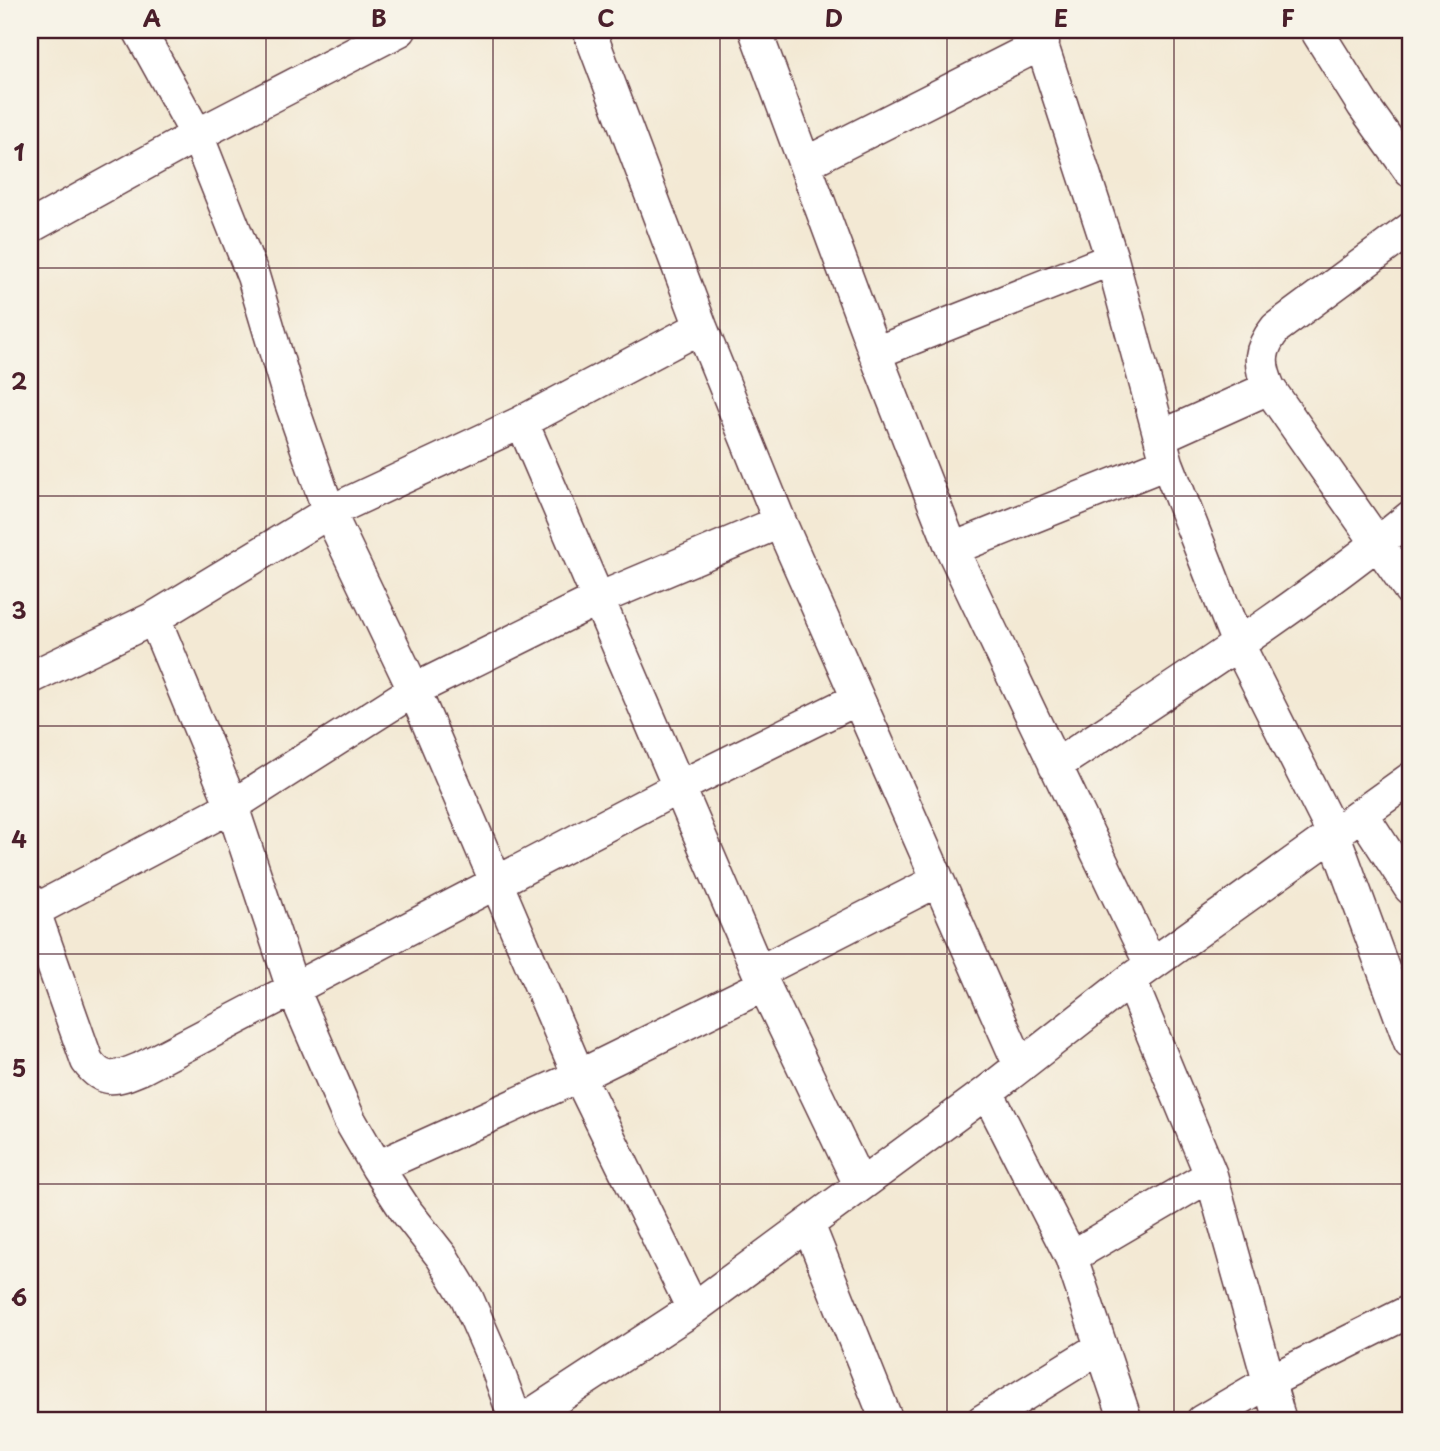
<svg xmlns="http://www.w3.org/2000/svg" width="1440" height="1451" font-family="'Playpen Sans',sans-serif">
	<rect width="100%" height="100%" fill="#f7f3e8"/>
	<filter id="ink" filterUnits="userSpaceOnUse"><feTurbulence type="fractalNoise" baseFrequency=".0143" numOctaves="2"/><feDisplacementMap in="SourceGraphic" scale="14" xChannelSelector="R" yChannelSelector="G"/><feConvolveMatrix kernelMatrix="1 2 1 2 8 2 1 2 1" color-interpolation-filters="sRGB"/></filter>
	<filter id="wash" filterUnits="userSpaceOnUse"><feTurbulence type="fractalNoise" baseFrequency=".00686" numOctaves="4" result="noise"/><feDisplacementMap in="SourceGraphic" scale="28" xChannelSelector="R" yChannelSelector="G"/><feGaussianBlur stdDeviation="1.57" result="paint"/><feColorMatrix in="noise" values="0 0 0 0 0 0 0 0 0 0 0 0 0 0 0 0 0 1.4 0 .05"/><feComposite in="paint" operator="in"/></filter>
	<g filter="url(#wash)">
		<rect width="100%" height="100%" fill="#f3e9d4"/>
	</g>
	<g filter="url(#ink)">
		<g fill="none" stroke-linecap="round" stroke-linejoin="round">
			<defs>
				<path id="minor" d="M139,30L197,135L253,276L289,397L329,512L414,690L579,1076L693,1309
					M589,30L701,327L780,522L1020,1066
					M755,30L875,353L952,549L1151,965
					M1037,30L1112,259L1167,463L1238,644L1334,835L1410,1042
					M1322,30L1318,33L1363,105L1410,171
					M806,163L1043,43
					M30,227L197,135L400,30
					M1410,229L1276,328C1259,349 1258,363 1269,388L1410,590
					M875,353L1112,259
					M1160,437L1269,388
					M952,549L1167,463
					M154,618L232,806L293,989L349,1119L377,1167L406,1211L442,1257L467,1298L494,1360L516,1421
					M30,678L154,618L329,512L522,422L701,327
					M1055,766C1175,686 1298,609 1410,517
					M1362,814L1410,888
					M30,900L87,1061C104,1085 118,1078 142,1068L679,787L857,699
					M34,911L232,806L414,690L598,599L780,522
					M759,972L937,881
					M1130,980L1211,1175L1280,1421
					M764,985L860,1185
					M987,1092L1071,1257L1126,1421
					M377,1167L579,1076L764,985L522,422
					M808,1224L887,1421
					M1071,1257L1211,1175
					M522,1421L693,1309L987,1092L1130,980L1410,779
					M982,1421L1101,1347
					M1202,1421L1270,1381L1410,1311"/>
			</defs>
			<use href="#minor" stroke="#633d44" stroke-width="35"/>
			<use href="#minor" stroke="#fff" stroke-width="32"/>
		</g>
	</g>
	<path fill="none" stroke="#4a1f2b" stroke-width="2" stroke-opacity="0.55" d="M266,30V1421M493,30V1421M720,30V1421M947,30V1421M1174,30V1421M30,268H1410M30,496H1410M30,726H1410M30,954H1410M30,1184H1410"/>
	<rect width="1440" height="1451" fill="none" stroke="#f7f3e8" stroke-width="77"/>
	<rect x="38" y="38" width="1364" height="1374" fill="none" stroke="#4a1f2b" stroke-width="2.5"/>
	<g font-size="23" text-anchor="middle" font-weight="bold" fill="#4a1f2b">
		<text x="152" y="27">A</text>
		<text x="379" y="27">B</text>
		<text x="606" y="27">C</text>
		<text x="834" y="27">D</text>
		<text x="1061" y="27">E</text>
		<text x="1288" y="27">F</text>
		<text x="19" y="161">1</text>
		<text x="19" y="390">2</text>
		<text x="19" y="619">3</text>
		<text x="19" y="848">4</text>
		<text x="19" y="1077">5</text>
		<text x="19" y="1306">6</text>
	</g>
</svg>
